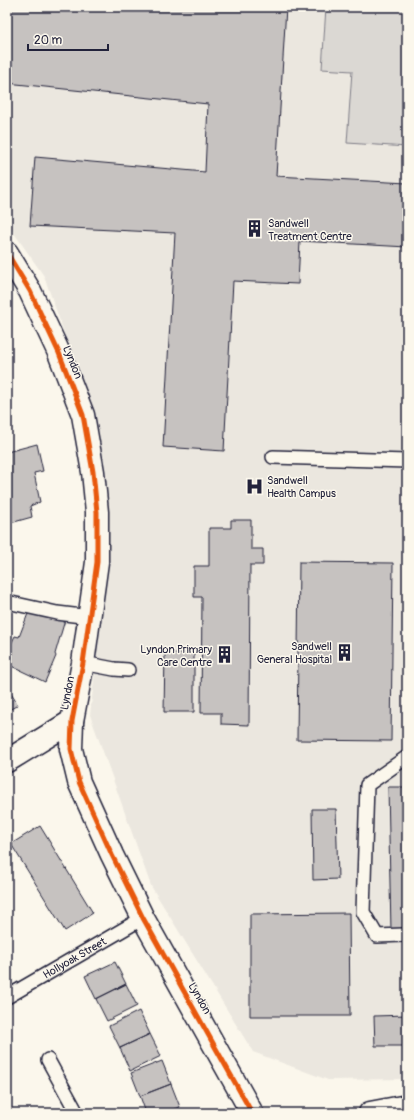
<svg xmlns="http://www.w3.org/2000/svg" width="414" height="1120" font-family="Pangolin,sans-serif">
	<rect width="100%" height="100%" fill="#fbf7ec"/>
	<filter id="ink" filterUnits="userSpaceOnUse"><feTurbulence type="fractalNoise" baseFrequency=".025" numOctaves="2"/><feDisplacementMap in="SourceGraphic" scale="8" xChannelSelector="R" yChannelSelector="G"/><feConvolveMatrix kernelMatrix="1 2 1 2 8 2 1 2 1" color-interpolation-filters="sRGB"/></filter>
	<g filter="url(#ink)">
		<path fill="#ebe7df" d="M7,7H407V1079L328,1080L253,1052L151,886L90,715L108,555L94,417L44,276L7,223Z"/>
		<path fill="#dbd8d3" stroke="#7e7d87" d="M326,7H407V147L347,143L352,71L322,69Z"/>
		<path fill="#c6c2c0" stroke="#22223b" d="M7,7H286L276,176L407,183V247L300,241L298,284L233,281L224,451L163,447L175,233L30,226L35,157L205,172L208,104L7,83Z
			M37,444L43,471L34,473L40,502L30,506L32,517L7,524V452Z
			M231,520H251V549H263V565H250L249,725L221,724V713H201L202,597H194V566H209V528H231Z
			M299,562L393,563L391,741L297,740Z
			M29,611L65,620L55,654L56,656L45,682L7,664V652L15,636L19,637Z
			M165,653H194V712H164Z
			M7,687L18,705L7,711Z
			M388,787H407V930L391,931Z
			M312,809H336L338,879L313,880Z
			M40,826L93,913L65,931L11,844Z
			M349,913L350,1016H250V914Z
			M115,962L126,984L96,999L85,976Z
			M126,984L137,1006L107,1021L96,999Z
			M139,1011L150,1034L120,1048L109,1026Z
			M407,1015V1046H375L374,1016Z
			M150,1034L161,1056L130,1071L120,1048Z
			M162,1061L171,1084L140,1096L131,1073Z
			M171,1084L180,1107L166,1113H146L140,1096Z"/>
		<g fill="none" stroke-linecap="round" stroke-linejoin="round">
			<defs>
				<g id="service">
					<path d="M273,457L407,461"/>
					<path d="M7,602L57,613L90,617"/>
					<path d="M83,663L114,669L128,670"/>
					<path d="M403,935L377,936L363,912L367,785L407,757"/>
					<path id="s1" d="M7,997L143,918"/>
					<path d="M48,1060L77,1113"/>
				</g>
				<path id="minor" d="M7,761L72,721
					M370,1113L407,1106"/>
				<path id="tertiary" d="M7,253L30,291L59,353L83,415L93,472L97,512V562L83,663L72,721L71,749L79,782L112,855L143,918L252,1113"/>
			</defs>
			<use href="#service" stroke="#22223b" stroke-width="16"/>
			<use href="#minor" stroke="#22223b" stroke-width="25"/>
			<use href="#tertiary" stroke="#22223b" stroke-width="25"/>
			<use href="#service" stroke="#fbf7ec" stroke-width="13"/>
			<use href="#minor" stroke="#fbf7ec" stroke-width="22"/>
			<use href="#tertiary" stroke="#fbf7ec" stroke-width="22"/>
			<defs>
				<path id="cycleway" d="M7,253L30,291L59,353L83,415L93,472L97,512V562L83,663L72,721L71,749L79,782L112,855L143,918L252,1113"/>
			</defs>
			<use href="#cycleway" stroke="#fbf7ec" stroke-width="8"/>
			<use href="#cycleway" stroke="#e8590c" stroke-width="5"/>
		</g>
	</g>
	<defs>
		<symbol id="building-bare" viewBox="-9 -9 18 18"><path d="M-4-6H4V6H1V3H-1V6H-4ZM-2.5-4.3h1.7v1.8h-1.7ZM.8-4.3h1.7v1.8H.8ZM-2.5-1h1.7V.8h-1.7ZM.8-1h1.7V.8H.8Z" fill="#22223b" stroke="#fbf7ec" stroke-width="2.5" paint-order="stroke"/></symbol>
		<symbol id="hospital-bare" viewBox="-9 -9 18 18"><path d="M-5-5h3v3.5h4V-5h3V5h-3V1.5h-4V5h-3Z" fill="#22223b" stroke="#fbf7ec" stroke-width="2.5" paint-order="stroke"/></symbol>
	</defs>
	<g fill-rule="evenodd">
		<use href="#building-bare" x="242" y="216" width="25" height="25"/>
		<use href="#hospital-bare" x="242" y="474" width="25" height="25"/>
		<use href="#building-bare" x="332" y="640" width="25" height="25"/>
		<use href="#building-bare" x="212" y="642" width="25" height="25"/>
	</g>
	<g text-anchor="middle" stroke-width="3" stroke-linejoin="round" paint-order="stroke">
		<g font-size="11" fill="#22223b" stroke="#fbf7ec" text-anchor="start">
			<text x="268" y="227">Sandwell<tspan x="268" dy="13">Treatment Centre</tspan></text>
			<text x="267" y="484">Sandwell<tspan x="267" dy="13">Health Campus</tspan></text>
			<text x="332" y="650" text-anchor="end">Sandwell<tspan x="332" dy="13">General Hospital</tspan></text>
			<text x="212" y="653" text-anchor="end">Lyndon Primary<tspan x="212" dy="13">Care Centre</tspan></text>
		</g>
		<g font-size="11" fill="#22223b" stroke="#fbf7ec">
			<text transform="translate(73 362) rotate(68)" y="4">Lyndon</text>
			<text transform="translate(67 693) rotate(-79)" y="4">Lyndon</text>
			<text dy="4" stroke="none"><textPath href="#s1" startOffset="78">Hollyoak Street</textPath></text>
			<text transform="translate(200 998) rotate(60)" y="4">Lyndon</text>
		</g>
	</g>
	<rect width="414" height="1120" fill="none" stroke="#fbf7ec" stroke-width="24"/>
	<rect x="12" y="12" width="390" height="1096" fill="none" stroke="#22223b" stroke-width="1.5" filter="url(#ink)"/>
	<path d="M28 44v6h80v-6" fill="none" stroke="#22223b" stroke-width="2"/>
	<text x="34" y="44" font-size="12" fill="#22223b" stroke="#fbf7ec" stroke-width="3" paint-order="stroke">20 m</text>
</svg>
